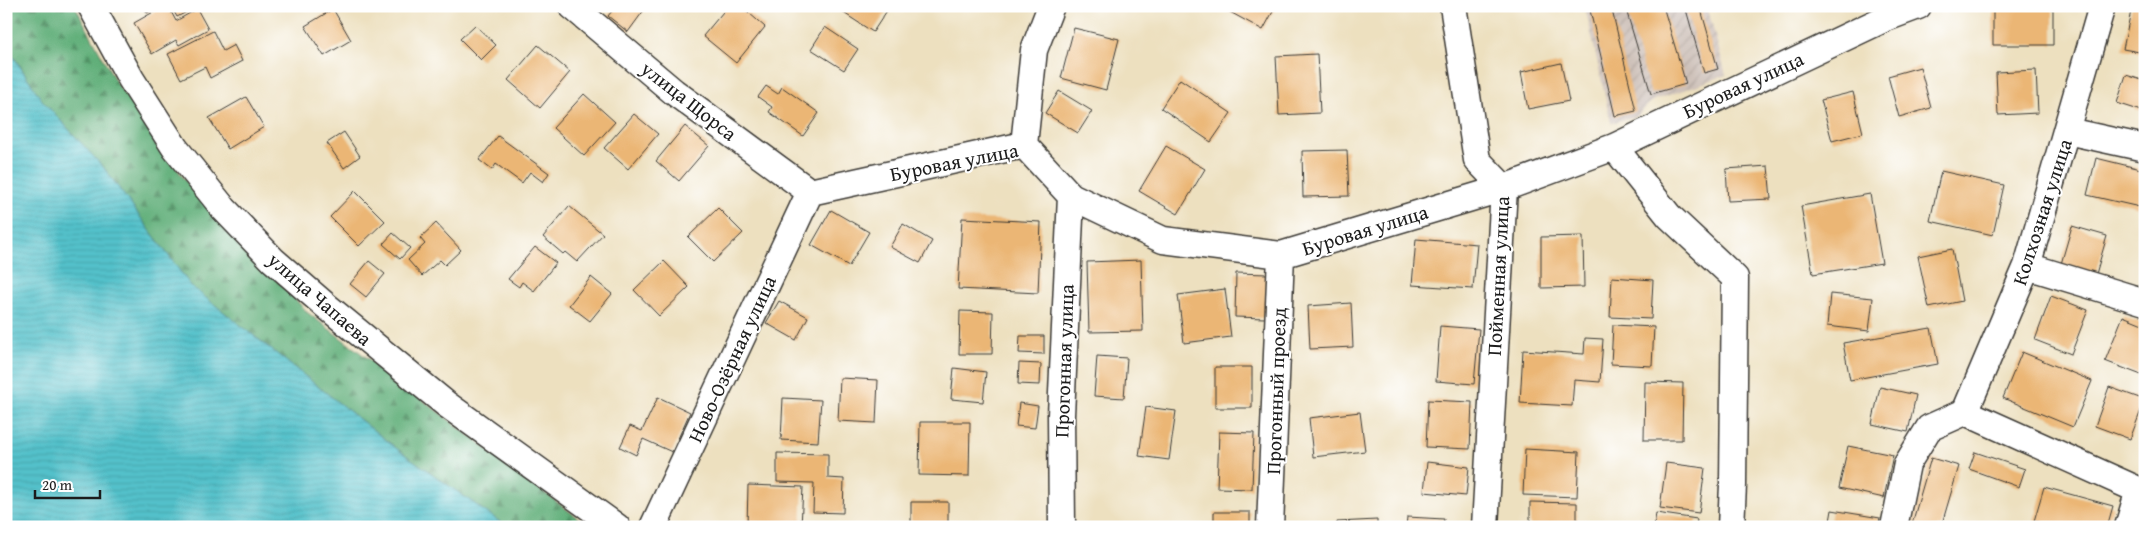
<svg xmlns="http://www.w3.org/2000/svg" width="2151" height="533" font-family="'Gentium Book Plus',serif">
	<defs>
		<pattern id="industrial-furrows" width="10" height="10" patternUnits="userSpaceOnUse" patternTransform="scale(1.25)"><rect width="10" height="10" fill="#cec1b9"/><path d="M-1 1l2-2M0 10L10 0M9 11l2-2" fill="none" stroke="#b0a59e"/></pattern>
		<pattern id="forest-firs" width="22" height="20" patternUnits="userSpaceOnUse" patternTransform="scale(1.25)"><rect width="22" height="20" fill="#60af79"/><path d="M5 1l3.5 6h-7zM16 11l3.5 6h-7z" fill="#4e8e62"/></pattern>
		<pattern id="water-rules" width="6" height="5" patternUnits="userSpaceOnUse" patternTransform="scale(1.25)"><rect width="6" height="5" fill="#53c1ca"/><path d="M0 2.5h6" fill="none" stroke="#48a5ad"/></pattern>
	</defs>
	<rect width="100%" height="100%" fill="#fff"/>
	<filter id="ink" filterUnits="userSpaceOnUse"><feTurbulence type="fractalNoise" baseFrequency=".02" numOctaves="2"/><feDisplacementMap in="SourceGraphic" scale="10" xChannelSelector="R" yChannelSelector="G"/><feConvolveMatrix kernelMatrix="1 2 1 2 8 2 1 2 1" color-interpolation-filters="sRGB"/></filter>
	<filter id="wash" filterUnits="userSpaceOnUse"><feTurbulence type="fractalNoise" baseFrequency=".0096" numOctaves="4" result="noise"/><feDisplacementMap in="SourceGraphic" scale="20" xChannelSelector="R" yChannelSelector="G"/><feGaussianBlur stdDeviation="1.12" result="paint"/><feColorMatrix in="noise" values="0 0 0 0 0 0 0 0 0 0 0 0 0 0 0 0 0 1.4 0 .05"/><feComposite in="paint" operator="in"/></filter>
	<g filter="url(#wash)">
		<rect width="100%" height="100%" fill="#ede0bf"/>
		<path fill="url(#industrial-furrows)" d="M1585,6H1707L1726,75L1652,101L1637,116L1611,123Z"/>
		<path fill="url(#forest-firs)" stroke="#3e664a" d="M6,6H75L116,82L185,180L308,313L590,527H507L396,448L191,286L104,168L42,100L6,45Z"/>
		<path fill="url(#water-rules)" stroke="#386e73" d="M6,45L42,100L104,168L191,286L396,448L507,527H6Z"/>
		<g id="blocks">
			<path fill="#ebb675" d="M144,6H159L147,13Z
				M164,6H168L176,21L197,9L208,29L179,45L176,40L152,54L134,23Z
				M171,6H198L177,17Z
				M616,6H647L628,32L608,16Z
				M728,6H741L765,27L736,63L703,36Z
				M838,6H890L873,32L836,8Z
				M1219,6H1276L1263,30Z
				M1589,6H1611L1636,111L1615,116Z
				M1625,6H1663L1686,84L1651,94Z
				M1685,6H1700L1718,69L1704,73Z
				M1993,6H2053V45H1993Z
				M2132,6H2145V53L2123,49Z
				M333,9L351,40L324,56L305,26Z
				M475,25L496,45L481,60L460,39Z
				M825,27L858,49L844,70L811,49Z
				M1074,28L1119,39L1106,90L1061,78Z
				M213,31L223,51L234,45L242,61L210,78L205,67L181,79L168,54Z
				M538,45L570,72L540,108L508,80Z
				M1317,54L1320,113L1279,115L1276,56Z
				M1561,63L1569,101L1528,109L1521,72Z
				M1920,67L1931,108L1899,117L1888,76Z
				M2036,70L2038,113L1998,115L1996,72Z
				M2126,75L2145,81V112L2117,103Z
				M1180,79L1231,113L1211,142L1161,108Z
				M766,86L778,94L782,87L819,113L803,136L769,112L772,107L758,97Z
				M1059,91L1092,111L1078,133L1045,113Z
				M1853,92L1863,133L1832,141L1821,100Z
				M584,94L615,122L584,156L553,128Z
				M246,97L264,127L228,149L209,118Z
				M634,114L658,134L628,169L604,148Z
				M685,126L709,146L679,181L656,161Z
				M344,132L360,156L344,168L327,143Z
				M498,136L549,173L543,182L530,172L522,183L496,164L492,170L479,160Z
				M1166,146L1205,169L1178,214L1139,191Z
				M1347,150L1349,196L1303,197L1302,151Z
				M2096,158L2145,170L2144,208L2087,195Z
				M1768,166L1771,199L1728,201L1726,169Z
				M1941,171L2004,185L1993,235L1930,221Z
				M355,191L385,221L359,246L330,217Z
				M1870,194L1882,263L1813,274L1801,206Z
				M569,206L603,234L577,262L565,252L563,254L543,237Z
				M718,208L743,233L713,262L688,237Z
				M831,210L869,232L849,266L811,245Z
				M962,218L1041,222L1038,293L958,289Z
				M436,223L461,250L445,265L440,260L422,276L408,260L425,244L420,238Z
				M903,224L932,241L920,263L890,247Z
				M2072,226L2107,236L2096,274L2061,264Z
				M393,233L410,248L400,259L383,244Z
				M1583,236L1584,287L1541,288V237Z
				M1416,239L1477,244L1473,289L1412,285Z
				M535,247L556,263L534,291L522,282L519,287L508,279Z
				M1952,249L1962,301L1929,308L1918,256Z
				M1141,260L1143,331L1089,332L1087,262Z
				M369,261L385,274L366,297L350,284Z
				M664,261L689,287L659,316L634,290Z
				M1236,273L1267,274L1265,318L1235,317Z
				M591,277L612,294L590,321L569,305Z
				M1612,277L1653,280L1651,319L1610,317Z
				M1225,289L1231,337L1184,343L1178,295Z
				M1830,294L1873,298L1869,331L1827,326Z
				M2051,296L2088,310L2071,354L2035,340Z
				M779,301L808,317L796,340L766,323Z
				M1351,303L1353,347L1310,349L1308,306Z
				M960,311L993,312L992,354H959Z
				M2123,316L2145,325L2144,376L2105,361Z
				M1613,325L1654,327L1652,366L1611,364Z
				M1440,326L1479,329L1474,384L1436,381Z
				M1931,328L1938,364L1850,380L1843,343Z
				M1020,336H1044V354L1019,353Z
				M1585,338L1603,339L1600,382L1574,380L1572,406L1520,403L1523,350L1584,354Z
				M2022,352L2092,381L2073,427L2003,398Z
				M1097,356L1127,358L1124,398L1094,396Z
				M1019,363L1041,364L1040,385L1018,384Z
				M1215,367H1252V408H1215Z
				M954,368L986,372L983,402L951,399Z
				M840,378L878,380L876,423L838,421Z
				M1645,382L1683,383L1682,440H1644Z
				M1880,387L1916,395L1908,432L1872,424Z
				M2109,387L2145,400L2130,439L2095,426Z
				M658,397L690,412L672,452L643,439L636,455L620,447L630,426L642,431Z
				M783,398L821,400L818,442L781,440Z
				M1428,400L1472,402L1470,449L1426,447Z
				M1019,403L1038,406L1035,428L1016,426Z
				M1146,407L1176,411L1169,460L1139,456Z
				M1360,412L1365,451L1313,457L1309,418Z
				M920,422H970L969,476L919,475Z
				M1219,432L1254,433L1252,489L1217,488Z
				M1848,446L1893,455L1884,498L1839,488Z
				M1525,449L1579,452L1577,497L1523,495Z
				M1975,452L2025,469L2019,487L1969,469Z
				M777,453L828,454V478L844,479L843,513L813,512L814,483L777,482Z
				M1931,458L1959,466L1941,527H1921L1912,524Z
				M1427,462L1469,467L1466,496L1424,492Z
				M1666,463L1705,468L1699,513L1660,508Z
				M748,485L803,487L801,527H747Z
				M2044,487L2113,506L2107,527H2055L2034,521Z
				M911,502H948V527H911Z
				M1530,502L1577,503V527H1530Z
				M1832,510L1880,518L1878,527H1829Z
				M1214,512H1250V527H1214Z
				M1656,513L1697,519L1696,527H1654Z
				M1407,517L1444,519L1443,527H1406Z
				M1377,520V527H1337V522Z"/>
		</g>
	</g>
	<g filter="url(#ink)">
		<use href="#blocks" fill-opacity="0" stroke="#3b3934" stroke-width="1"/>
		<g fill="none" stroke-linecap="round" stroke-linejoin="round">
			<defs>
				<path id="minor" d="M91,6L131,79L175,148L224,209L273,260L325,305L446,404L617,527
					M572,6L674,92L810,192
					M1453,6L1477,160L1504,188L1485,527
					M2067,131L2145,148
					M1024,145L1034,50L1051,6
					M1614,147L1669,216L1735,278L1733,485L1731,527
					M810,192L1024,145L1071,196L1163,240L1281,255L1504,188L1614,147L1886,18L1918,6
					M2027,266L2145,302
					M1965,412L2027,266L2102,6
					M1965,412L2145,493
					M653,527L810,192
					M1062,527L1061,415L1071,196
					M1270,527L1281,255
					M1894,527L1907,464L1929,428L1965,412
					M2128,527L2139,490"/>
			</defs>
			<use href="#minor" stroke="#3b3934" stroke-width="29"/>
			<use href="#minor" stroke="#fff" stroke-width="26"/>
		</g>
	</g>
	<g text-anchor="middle" stroke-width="4" stroke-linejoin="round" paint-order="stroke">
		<g font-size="20" fill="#1c1c1c" stroke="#fff">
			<text transform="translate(1743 85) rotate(-25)" y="7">Буровая улица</text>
			<text transform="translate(689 101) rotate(38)" y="7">улица Щорса</text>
			<text transform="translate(954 162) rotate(-11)" y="7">Буровая улица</text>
			<text transform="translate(2042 212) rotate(-72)" y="7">Колхозная улица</text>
			<text transform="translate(1365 230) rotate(-17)" y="7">Буровая улица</text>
			<text transform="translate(1498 276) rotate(-87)" y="7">Пойменная улица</text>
			<text transform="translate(320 299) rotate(41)" y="7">улица Чапаева</text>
			<text transform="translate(732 359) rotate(-65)" y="7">Ново-Озёрная улица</text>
			<text transform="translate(1064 361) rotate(-88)" y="7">Прогонная улица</text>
			<text transform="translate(1276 391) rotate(-88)" y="7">Прогонный проезд</text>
		</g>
	</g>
	<rect width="2151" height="533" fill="none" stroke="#fff" stroke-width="25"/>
	<path d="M35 490v8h65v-8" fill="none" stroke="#1c1c1c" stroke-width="2.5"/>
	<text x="42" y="490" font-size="15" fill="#1c1c1c" stroke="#ffffff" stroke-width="4" paint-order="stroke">20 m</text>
</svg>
